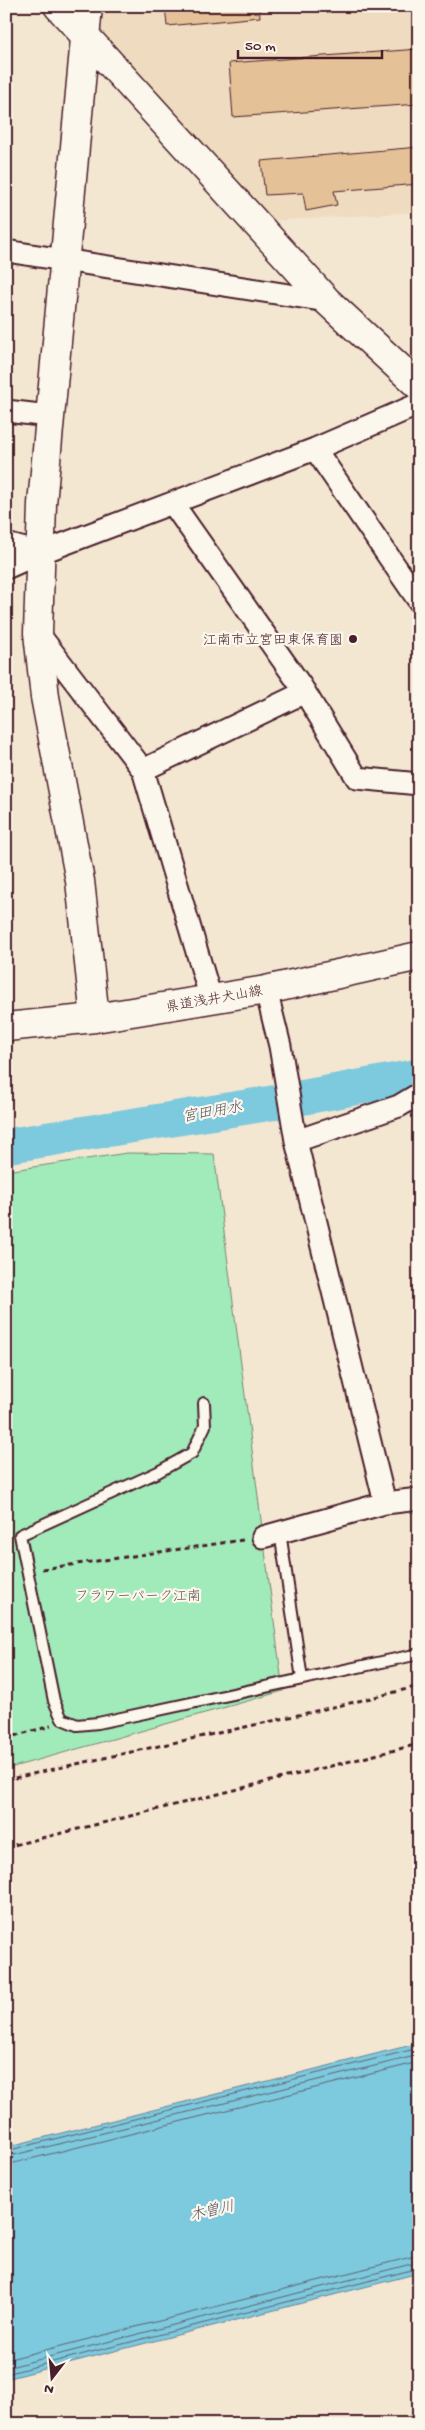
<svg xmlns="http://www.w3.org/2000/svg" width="425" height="2430" font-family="'Gochi Hand','Klee One',sans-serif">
	<rect width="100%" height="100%" fill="#f4e7d2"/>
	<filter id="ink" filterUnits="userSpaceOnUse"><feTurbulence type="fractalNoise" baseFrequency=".02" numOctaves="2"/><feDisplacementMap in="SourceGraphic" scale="10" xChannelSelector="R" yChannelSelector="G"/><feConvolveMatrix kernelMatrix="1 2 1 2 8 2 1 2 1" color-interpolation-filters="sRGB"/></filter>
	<g filter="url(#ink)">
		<path fill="#efdcc0" d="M97,6H419V212L270,221L95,31Z"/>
		<path fill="#a1ebba" stroke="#768572" d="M127,1153L214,1154L283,1691L6,1769V1171Z"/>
		<path fill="#7dc9dd" stroke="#698596" d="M419,2043V2273L6,2379V2147Z"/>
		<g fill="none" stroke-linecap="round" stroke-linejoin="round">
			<path stroke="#5e6372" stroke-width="1" d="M6,2151L419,2048
				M6,2157L419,2055
				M6,2165L419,2062
				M6,2360L419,2255
				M6,2368L419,2262
				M6,2374L419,2268"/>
			<path stroke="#7dc9dd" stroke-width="35" d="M6,1146L278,1102L419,1076"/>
		</g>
		<path fill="#e4c196" stroke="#4a1f2b" d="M165,6H259L260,17L167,26Z
			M419,49V104L233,117L229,63Z
			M419,147V184L334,191L337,205L306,211L303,193L265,195L261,161Z"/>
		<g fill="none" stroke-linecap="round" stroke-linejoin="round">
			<defs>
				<path id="lane" d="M204,1403L205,1426L192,1453L158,1472L20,1535L54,1701L62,1719L77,1725L98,1723L419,1654
					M280,1532L302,1679"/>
				<path id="street" d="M6,251L327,301
					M6,411L49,416
					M315,449L419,601
					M173,504L301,686L357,778L419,784
					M6,544L40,553
					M6,568L40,553L315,449L419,404
					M38,633L143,770L211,999
					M143,770L305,692
					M266,990L280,1046L296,1141L385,1503
					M296,1141L399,1106L419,1094
					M263,1537L385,1503L419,1499"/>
				<path id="secondary" d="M58,6L327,301L419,386
					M88,6L42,504L38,633L45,697L80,881L95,1018
					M6,1027L95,1018L266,990L419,956"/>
			</defs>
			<use href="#lane" stroke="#4a1f2b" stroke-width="14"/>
			<use href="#street" stroke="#4a1f2b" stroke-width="25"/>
			<use href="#secondary" stroke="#4a1f2b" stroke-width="31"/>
			<path stroke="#4a1f2b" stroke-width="3" stroke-dasharray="5 4" stroke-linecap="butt" d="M42,1569L243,1540
				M6,1738L51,1726
				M6,1780C144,1748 282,1721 419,1686
				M6,1847L419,1744"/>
			<use href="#lane" stroke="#fbf7ec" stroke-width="10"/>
			<use href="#street" stroke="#fbf7ec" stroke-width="21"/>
			<use href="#secondary" stroke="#fbf7ec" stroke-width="28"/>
		</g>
	</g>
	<circle fill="#4a1f2b" stroke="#fbf7ec" stroke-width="2" cx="353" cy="639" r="5"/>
	<g text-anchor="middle" stroke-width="4.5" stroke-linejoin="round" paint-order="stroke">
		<g font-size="14" fill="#4a1f2b" stroke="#fbf7ec" text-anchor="end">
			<text x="343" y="644">江南市立宮田東保育園</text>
		</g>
		<g font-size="14" fill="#4a1f2b" stroke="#fbf7ec">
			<text transform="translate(214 998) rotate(-10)" y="5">県道浅井犬山線</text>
		</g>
		<g font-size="14" fill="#60524f" stroke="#fbf7ec">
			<text x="138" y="1600">フラワーパーク江南</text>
		</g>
		<g font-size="15" font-style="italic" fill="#595260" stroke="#fbf7ec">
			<text transform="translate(212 1111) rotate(-10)" y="5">宮田用水</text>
			<text transform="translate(212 2210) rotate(-13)" y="5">木曽川</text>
		</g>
	</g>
	<rect width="425" height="2430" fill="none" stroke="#fbf7ec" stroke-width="25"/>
	<rect x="12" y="12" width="400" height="2405" fill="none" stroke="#4a1f2b" stroke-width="2" filter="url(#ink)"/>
	<g transform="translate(52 2378) rotate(196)" stroke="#fbf7ec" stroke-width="4" paint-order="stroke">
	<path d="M0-4L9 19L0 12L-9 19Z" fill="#4a1f2b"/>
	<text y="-8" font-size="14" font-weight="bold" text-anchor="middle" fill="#4a1f2b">N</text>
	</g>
	<path d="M238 50v8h144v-8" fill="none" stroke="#4a1f2b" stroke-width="2.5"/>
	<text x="245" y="50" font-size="15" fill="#4a1f2b" stroke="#fbf7ec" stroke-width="4" paint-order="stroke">50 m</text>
</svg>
